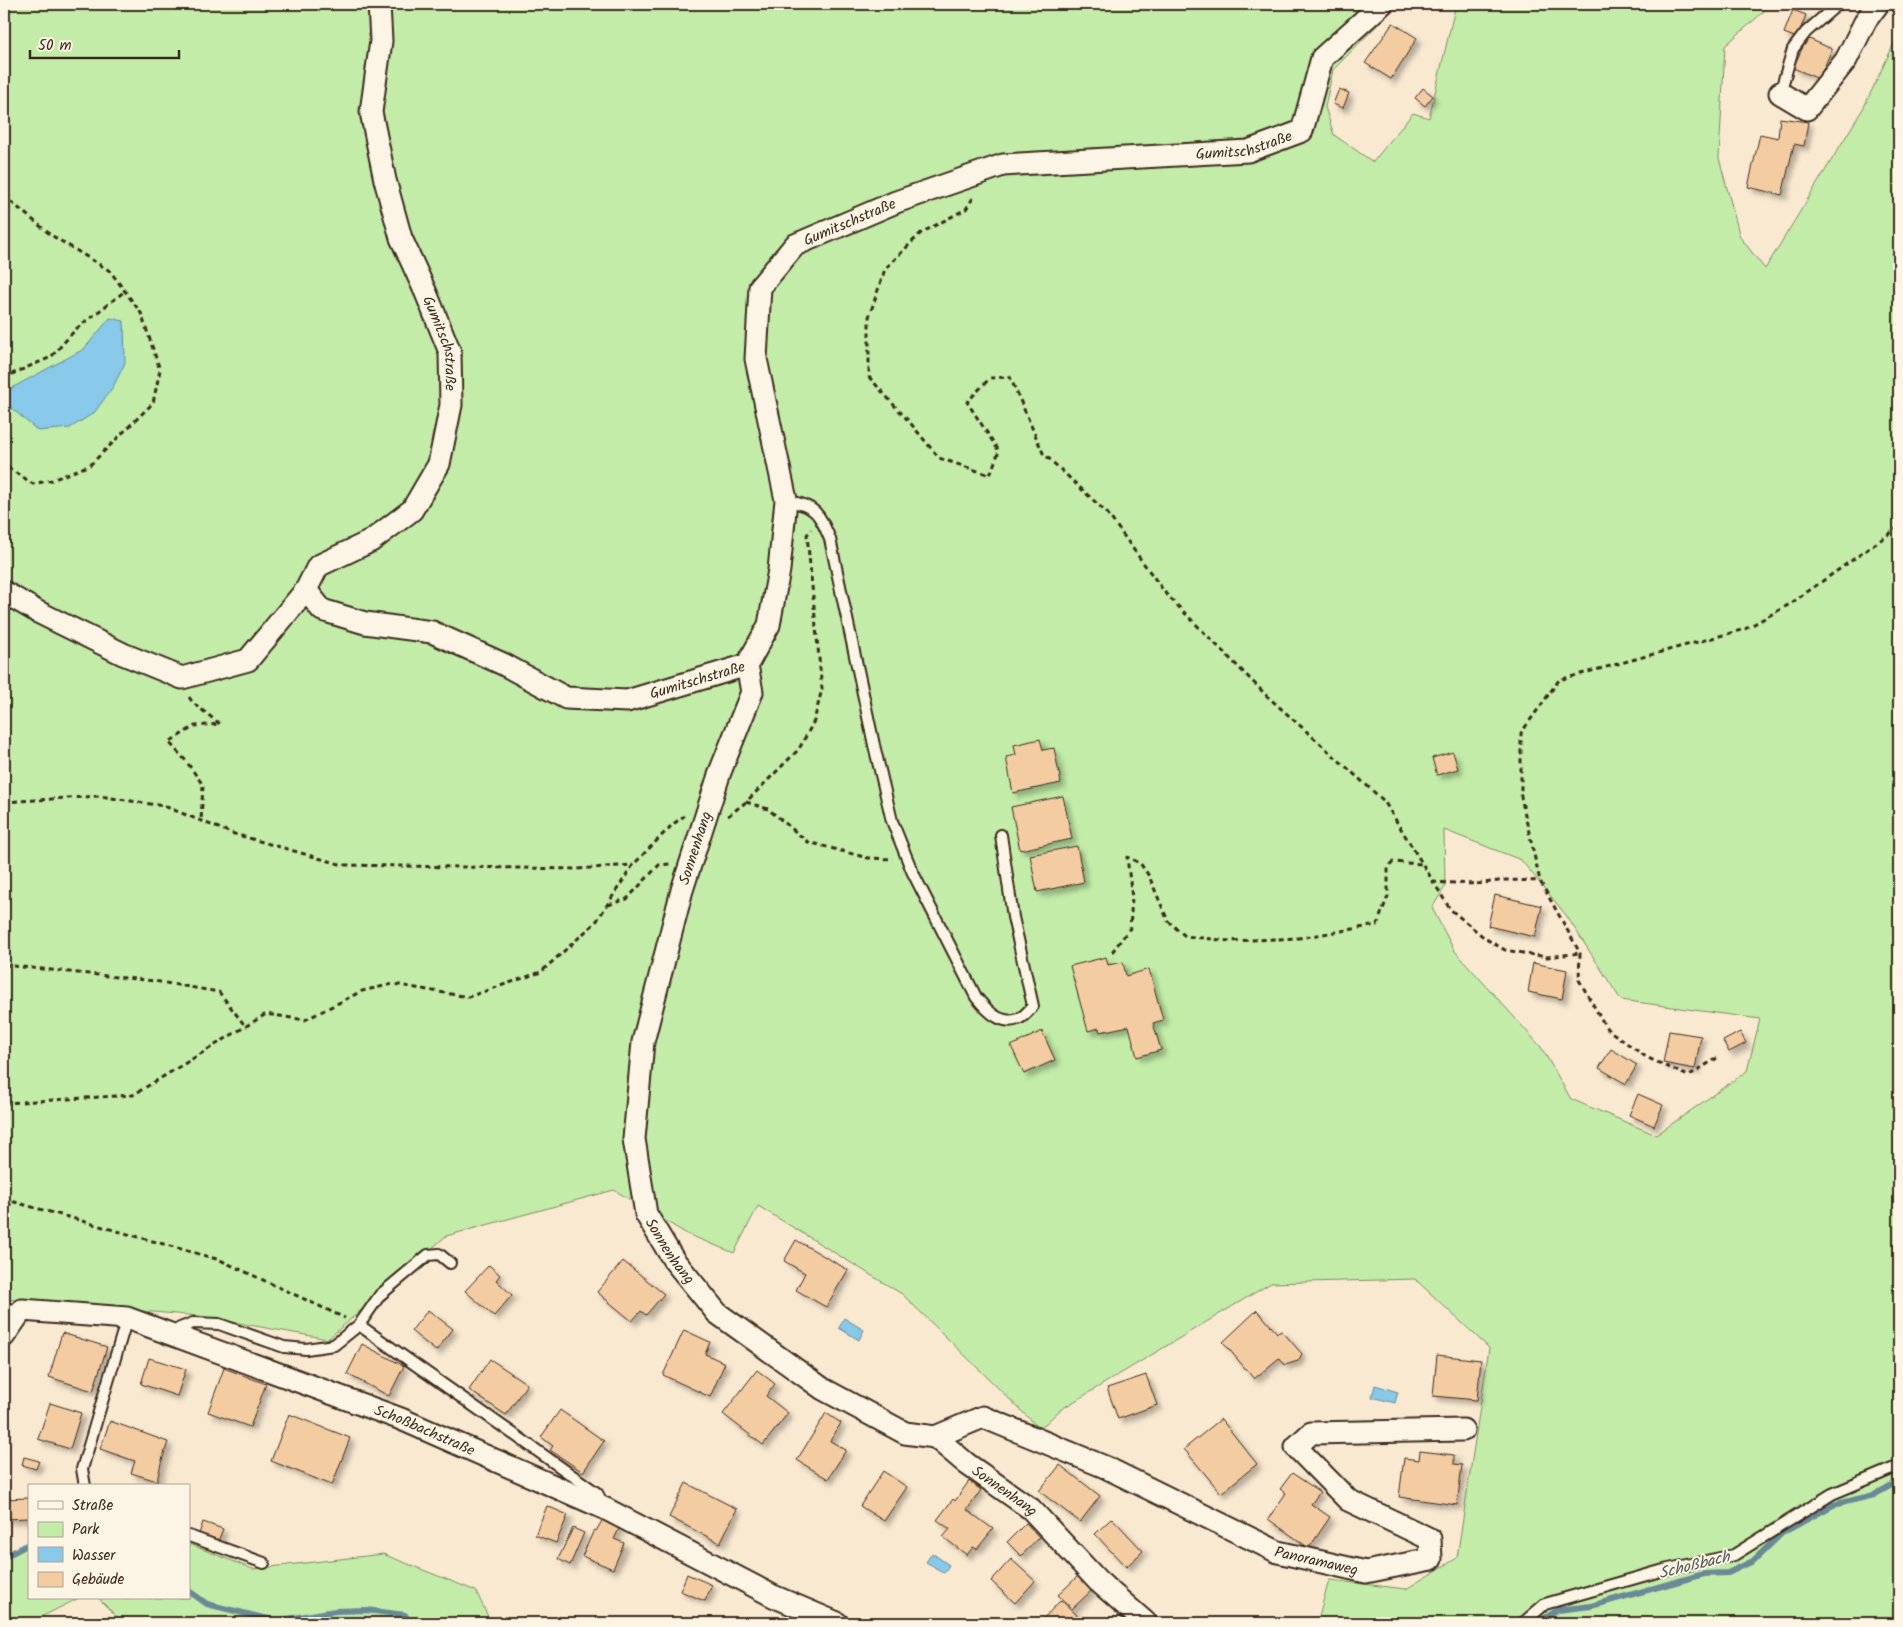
<svg xmlns="http://www.w3.org/2000/svg" width="1903" height="1627" font-family="Kalam,sans-serif">
	<defs>
		<filter id="shadow"><feDropShadow dx="4.5" dy="4.5" stdDeviation="2.5" flood-color="#0004"/></filter>
	</defs>
	<rect width="100%" height="100%" fill="#f9e9d1"/>
	<filter id="ink" filterUnits="userSpaceOnUse"><feTurbulence type="fractalNoise" baseFrequency=".02" numOctaves="2"/><feDisplacementMap in="SourceGraphic" scale="10" xChannelSelector="R" yChannelSelector="G"/><feConvolveMatrix kernelMatrix="1 2 1 2 8 2 1 2 1" color-interpolation-filters="sRGB"/></filter>
	<g filter="url(#ink)">
		<path fill="#c2eca8" stroke="#7e8b63" fill-rule="evenodd" d="M8,4H1398L1333,70L1325,107L1334,135L1373,162L1413,113L1429,118L1456,4H1772L1725,46L1719,158L1740,237L1765,269L1864,107L1899,33V1623H1317L1329,1580L1406,1589L1457,1558L1489,1348L1415,1279L1271,1283L1060,1410L1040,1429L902,1294L758,1206L734,1253L687,1234L614,1190L446,1236L328,1339L199,1316L4,1299V23ZM1444,830L1521,860L1566,915L1621,1000L1760,1019L1747,1071L1656,1135L1571,1099L1541,1047L1454,950L1432,908L1445,887Z
			M29,1541V1598H79L29,1623H4V1559Z
			M189,1544L253,1569L383,1554L476,1591L491,1623H123L98,1598H189Z"/>
		<path fill="#88c8e8" stroke="#698997" d="M110,318L124,321L125,363L113,387L94,413L70,428L38,431L9,406L6,391L84,349Z
			M844,1318L864,1330L859,1340L839,1328Z
			M1375,1385L1398,1392L1395,1403L1372,1397Z
			M932,1553L949,1565L944,1573L926,1562Z"/>
		<g fill="none" stroke-linecap="round" stroke-linejoin="round">
			<path stroke="#698997" stroke-width="6" d="M4,1557L29,1544
				M189,1591L207,1604L276,1621L335,1611L366,1610L405,1615L410,1623
				M1537,1623L1558,1610L1591,1606L1704,1574L1728,1573L1753,1561L1782,1533L1833,1505L1874,1495L1899,1481"/>
		</g>
		<path fill="#f3cca2" stroke="#3b2a1e" filter="url(#shadow)" d="M1793,10L1806,15L1797,38L1784,33Z
			M1393,23L1417,38L1391,79L1365,63Z
			M1807,38L1832,49L1819,79L1793,68Z
			M1423,88L1433,96L1425,106L1415,98Z
			M1339,89L1349,93L1343,108L1333,104Z
			M1780,118L1808,122L1804,146L1794,144L1782,195L1748,187L1760,134L1778,138Z
			M1040,739L1043,750L1054,748L1061,783L1013,793L1006,757L1016,755L1014,745Z
			M1453,752L1458,769L1437,775L1432,758Z
			M1063,796L1072,839L1020,850L1011,807Z
			M1077,846L1084,882L1037,892L1030,855Z
			M1495,895L1542,906L1535,937L1488,926Z
			M1106,957L1108,965L1123,962L1126,976L1149,969L1163,1020L1153,1023L1161,1050L1137,1057L1129,1026L1100,1032L1099,1028L1088,1031L1070,966Z
			M1533,963L1567,970L1562,999L1528,992Z
			M1042,1031L1055,1060L1024,1074L1011,1046Z
			M1669,1031L1701,1036L1695,1069L1663,1063Z
			M1740,1032L1746,1043L1729,1052L1723,1041Z
			M1611,1049L1637,1065L1626,1084L1599,1068Z
			M1638,1094L1663,1105L1654,1126L1629,1115Z
			M796,1240L848,1270L826,1307L796,1290L805,1273L784,1261Z
			M623,1261L664,1294L646,1315L641,1311L632,1321L597,1292Z
			M489,1265L500,1275L496,1280L512,1295L494,1316L465,1291Z
			M428,1310L453,1329L436,1351L411,1331Z
			M1257,1310L1277,1333L1282,1331L1302,1354L1298,1361L1285,1365L1279,1358L1254,1379L1223,1342Z
			M684,1330L710,1342L705,1354L725,1363L710,1397L663,1375Z
			M62,1333L107,1347L93,1391L49,1377Z
			M362,1344L404,1366L389,1396L347,1374Z
			M1437,1355L1481,1360L1477,1400L1433,1396Z
			M149,1358L186,1369L177,1396L141,1384Z
			M490,1359L527,1384L506,1415L469,1390Z
			M224,1368L266,1384L250,1427L208,1412Z
			M757,1370L775,1384L766,1396L788,1413L763,1445L723,1414Z
			M1146,1375L1157,1405L1118,1419L1107,1388Z
			M50,1403L81,1413L70,1449L38,1439Z
			M560,1410L604,1441L583,1472L550,1450L553,1446L541,1437Z
			M826,1413L841,1423L830,1441L846,1450L828,1479L797,1460Z
			M289,1414L350,1438L332,1485L271,1461Z
			M1221,1419L1257,1464L1221,1493L1184,1449Z
			M110,1421L168,1442L161,1463L157,1481L131,1473L135,1461L100,1449Z
			M1420,1451L1454,1455V1464L1462,1465L1457,1505L1399,1497L1404,1458L1419,1460Z
			M24,1457L39,1461L36,1469L22,1465Z
			M1060,1465L1100,1496L1080,1522L1039,1491Z
			M883,1471L907,1487L884,1521L860,1506Z
			M1292,1473L1320,1492L1311,1504L1330,1517L1309,1548L1268,1519L1286,1493L1280,1489Z
			M969,1481L981,1490L967,1510L993,1529L977,1549L973,1547L967,1555L943,1537L950,1529L937,1520L953,1499L955,1501Z
			M686,1483L737,1509L720,1543L669,1517Z
			M29,1498V1518L4,1519V1499Z
			M547,1506L568,1515L556,1543L535,1535Z
			M1112,1518L1143,1551L1126,1567L1095,1534Z
			M603,1519L620,1527L614,1539L624,1543L613,1569L582,1556L594,1530L596,1531Z
			M203,1522L223,1529L218,1541L199,1534Z
			M1026,1523L1039,1537L1021,1556L1007,1542Z
			M573,1528L584,1533L570,1565L558,1559Z
			M1011,1559L1035,1581L1015,1603L991,1581Z
			M687,1574L712,1585L705,1601L680,1591Z
			M1078,1576L1092,1590L1072,1609L1058,1595Z
			M1061,1600L1081,1619L1077,1623H1039Z"/>
		<g fill="none" stroke-linecap="round" stroke-linejoin="round">
			<defs>
				<path id="lane" d="M1780,93L1793,49L1806,32L1838,4
					M786,500C816,507 818,511 830,539L874,745L892,821L912,871L976,997C986,1009 1000,1026 1018,1019C1024,1017 1029,1010 1033,1006L1013,917L1001,835
					M4,1309L22,1310
					M359,1325L597,1493L603,1504
					M170,1332L193,1323L219,1324L284,1347L306,1349L334,1345L359,1325L380,1295L428,1255L439,1254L450,1263
					M85,1486L82,1469L127,1318
					M189,1536L264,1563
					M1523,1623L1545,1604L1664,1570L1734,1555L1832,1494L1899,1466"/>
				<g id="street">
					<path id="s1" d="M379,4L381,41L371,112L385,180L401,238L426,293L450,352L451,405L439,464L412,510L371,541L318,566L306,590L322,610L365,623L432,632L503,664L566,698L627,701L747,665L769,625L779,570L786,500L756,359L760,287L795,245L896,202L1003,165L1248,151L1302,131L1322,58L1382,4"/>
					<path d="M1780,93L1807,109L1846,60L1866,20L1878,4"/>
					<path d="M4,592L38,612L123,654L182,678L248,660L306,590"/>
					<path id="s2" d="M747,665L752,692L720,772L682,890L643,1042L634,1139L646,1214L673,1259L717,1313L823,1389L905,1433L935,1437L967,1464L1031,1509L1098,1581L1146,1623"/>
					<path id="s3" d="M4,1336L22,1310L127,1318L401,1419L606,1509L773,1596L837,1623"/>
					<path id="s4" d="M935,1437L983,1417L1105,1467L1278,1552L1366,1572L1431,1559L1430,1539L1348,1500L1296,1447L1311,1433L1463,1430"/>
				</g>
			</defs>
			<use href="#lane" stroke="#3b2a1e" stroke-width="14"/>
			<use href="#street" stroke="#3b2a1e" stroke-width="25"/>
			<path stroke="#3b2a1e" stroke-width="3" stroke-dasharray="5 4" stroke-linecap="butt" d="M4,196L51,235L110,271L141,313L160,370L153,403L90,465L52,480L33,484L4,465
				M973,198L966,209L921,233L885,269L869,317V377L912,425L939,458L990,475L999,451L967,402L990,378L1010,377L1043,453L1107,513L1166,594L1267,696L1384,801L1450,909L1486,939L1505,950L1547,957L1580,953
				M4,380L12,374L51,357L76,329L125,291
				M189,697L193,703L220,724L195,726L169,742L186,761L203,785L201,821
				M4,802L99,796L164,806L231,833L343,865L578,869L633,865
				M746,802L768,809L808,842L868,858L893,859
				M728,816L746,802L799,749L814,721L822,689L807,535L811,529
				M1432,882L1476,884L1506,880L1540,881
				M608,905L627,899L659,865L670,864
				M1112,952L1130,928L1132,898L1127,857L1140,863L1149,876L1168,921L1185,936L1230,941L1299,938L1377,925L1388,896V868L1393,862L1421,864
				M4,965L154,981L219,992L246,1027
				M1717,1058L1688,1076L1646,1057L1607,1029L1579,980L1580,953L1540,881L1521,797V733L1559,680L1745,629L1790,604L1899,527
				M4,1103L133,1095L266,1014L305,1020L362,991L393,984L468,997L541,972L596,922L633,865L672,825L684,816
				M4,1199L220,1260L345,1318
				M4,1216L12,1201"/>
			<use href="#lane" stroke="#fcf5e5" stroke-width="10"/>
			<use href="#street" stroke="#fcf5e5" stroke-width="21"/>
		</g>
	</g>
	<g text-anchor="middle" stroke-width="4" stroke-linejoin="round" paint-order="stroke">
		<g font-size="15" fill="#3b2a1e" stroke="#fcf5e5">
			<text dy="5" stroke="none"><textPath href="#s1" startOffset="2048">Gumitschstraße</textPath></text>
			<text dy="5" stroke="none"><textPath href="#s1" startOffset="1642">Gumitschstraße</textPath></text>
			<text dy="5" stroke="none"><textPath href="#s1" startOffset="352">Gumitschstraße</textPath></text>
			<text dy="5" stroke="none"><textPath href="#s1" startOffset="1088">Gumitschstraße</textPath></text>
			<text transform="translate(695 848) rotate(-72)" y="5">Sonnenhang</text>
			<text dy="5" stroke="none"><textPath href="#s2" startOffset="612">Sonnenhang</textPath></text>
			<text dy="5" stroke="none"><textPath href="#s3" startOffset="455">Schoßbachstraße</textPath></text>
			<text dy="5" stroke="none"><textPath href="#s2" startOffset="1032">Sonnenhang</textPath></text>
			<text dy="5" stroke="none"><textPath href="#s4" startOffset="416">Panoramaweg</textPath></text>
		</g>
		<g font-size="16" font-style="italic" fill="#52595b" stroke="#fcf5e5">
			<text transform="translate(1694 1564) rotate(-14)" y="6">Schoßbach</text>
		</g>
	</g>
	<rect width="1903" height="1627" fill="none" stroke="#fcf5e5" stroke-width="20"/>
	<rect x="10" y="10" width="1883" height="1607" fill="none" stroke="#3b2a1e" stroke-width="2" filter="url(#ink)"/>
	<rect x="28" y="1484" width="162" height="115" fill="#fcf5e5" stroke="#afa495"/>
	<rect x="38" y="1501" width="25" height="8" fill="#fcf5e5" stroke="#afa495"/>
	<text x="72" y="1510" font-size="15" fill="#3b2a1e">Straße</text>
	<rect x="38" y="1522" width="25" height="15" fill="#c2eca8" stroke="#afa495"/>
	<text x="72" y="1534" font-size="15" fill="#3b2a1e">Park</text>
	<rect x="38" y="1547" width="25" height="15" fill="#88c8e8" stroke="#afa495"/>
	<text x="72" y="1560" font-size="15" fill="#3b2a1e">Wasser</text>
	<rect x="38" y="1572" width="25" height="15" fill="#f3cca2" stroke="#afa495"/>
	<text x="72" y="1584" font-size="15" fill="#3b2a1e">Gebäude</text>
	<path d="M30 50v8h149v-8" fill="none" stroke="#3b2a1e" stroke-width="2.5"/>
	<text x="38" y="50" font-size="15" fill="#3b2a1e" stroke="#fcf5e5" stroke-width="4" paint-order="stroke">50 m</text>
</svg>
